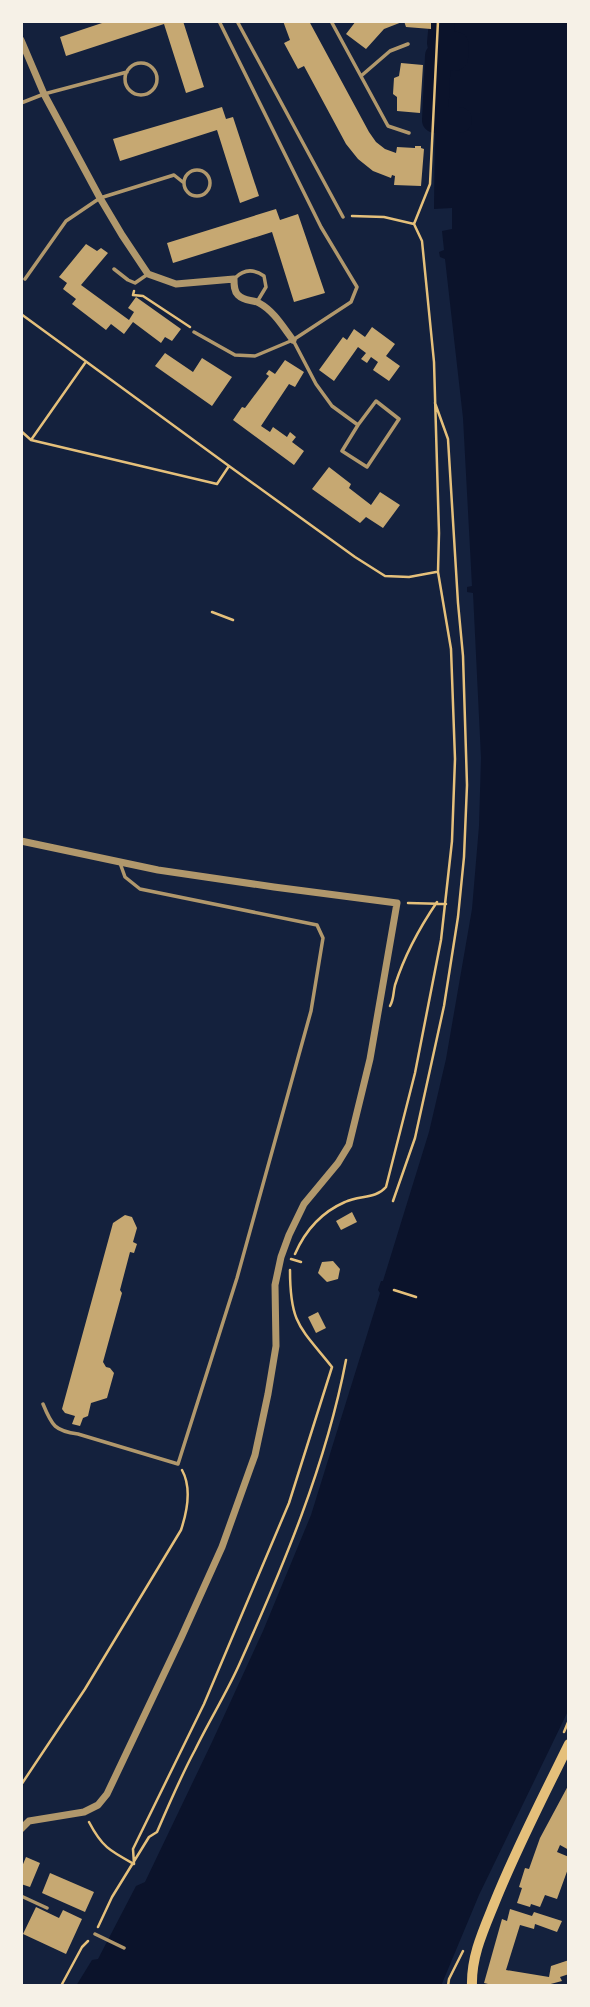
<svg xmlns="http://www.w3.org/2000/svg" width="590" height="2007" font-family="'Open Sans',sans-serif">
	<rect width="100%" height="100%" fill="#14213d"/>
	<path fill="#0b132b" d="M442,21H569V1709L479,1895L441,1986H76L92,1960L98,1959L136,1886L145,1882L212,1742L263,1631L311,1515L380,1293L378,1290L381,1281H383L429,1132L446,1059L472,909L479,826L481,758L473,593L467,592V587L472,586L463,418L445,259L440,257L439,252L444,250L442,231L452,229V208L434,209L435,120L438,56L455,57L456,45L440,43Z"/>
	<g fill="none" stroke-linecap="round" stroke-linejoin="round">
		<path stroke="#0b132b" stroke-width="26" d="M442,21L440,43L456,45L455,58L438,56L435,120H459"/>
	</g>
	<path fill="#c6a872" d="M108,21H183L204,87L186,93L164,24L66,56L60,37Z
		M283,21H309L369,132L376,142L385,149L396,153L397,147L415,148V146H421V148L424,149L421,186L394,185L395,176L392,175L391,178L373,171L358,159L346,144L304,66L298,69L284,43L290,40Z
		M356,21H401L402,22L384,29L366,49L346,34Z
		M404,21H431V29L406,27Z
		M401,63L423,65L420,113L397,111V97L393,94L394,78L399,76Z
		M222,107L226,119L233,117L259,196L240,203L217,130L120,161L113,139Z
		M276,209L280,220L298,214L325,293L294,302L272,232L173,263L167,243Z
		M86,244L97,251L101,248L108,253L81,285L129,320L134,312L128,308L136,297L181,329L172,341L165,337L161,343L133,322L124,334L111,324L106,330L72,304L76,299L63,289L67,283L59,277Z
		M372,327L395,344L386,356L400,366L389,381L373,370L378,362L371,357L367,363L361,359L366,353L358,347L334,381L319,370L343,337L347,340L354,329L365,337Z
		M165,353L193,372L202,358L232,377L212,406L155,366Z
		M285,360L304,372L295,387L289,384L261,426L270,432L273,427L287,437L290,432L296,437L292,442L304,451L294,465L233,420L242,407L245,408L269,376L266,374L269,370L275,374Z
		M329,467L351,484L349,488L371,505L380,492L400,505L383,528L366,517L360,523L312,489Z
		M352,1212L357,1222L341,1230L336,1221Z
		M125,1215L132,1217L137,1228L133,1242L137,1244L134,1253L130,1252L120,1290L122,1293L103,1362L106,1367L110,1368L114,1373L107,1398L91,1403L88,1416L83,1418L80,1426L72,1424L75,1416L65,1413L62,1409L113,1223Z
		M333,1261L340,1269L338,1279L327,1282L318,1273L322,1262Z
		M318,1312L326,1328L316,1333L308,1317Z
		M569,1784V1850L560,1845L557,1852L569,1857V1866L557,1899L545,1895L540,1907L531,1904L530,1907L517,1903L522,1888L519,1887L525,1868L529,1869L540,1838Z
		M26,1857L40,1863L30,1887L21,1884V1869Z
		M50,1873L94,1892L85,1912L42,1893Z
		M36,1907L59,1918L63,1910L82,1919L66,1954L23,1934Z
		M510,1909L532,1916L534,1912L562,1921L557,1932L535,1924L534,1929L520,1925L506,1970L549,1977L551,1966L569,1960V1974L560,1977L562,1981L543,1986H496L484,1983L502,1919L507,1921Z"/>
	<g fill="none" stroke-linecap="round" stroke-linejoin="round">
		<path stroke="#e5c07b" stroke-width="2.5" d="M352,216L384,217L414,224
			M134,291L133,295L143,296L190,327
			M21,314L229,466L355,557L385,576L409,577L436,572
			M21,431L31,440L85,363
			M31,440L217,484L229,466
			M212,612L233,620
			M408,903L446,904
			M390,1006C394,999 393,993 395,985C404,957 420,927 437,902
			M393,1201L415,1138L444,1006L458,917L464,857L467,785L463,656L458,603L448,439L435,403
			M295,1254C305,1231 322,1212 345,1202C359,1195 376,1199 386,1187L415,1073L441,940L452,841L455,759L451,649L438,572L439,533L434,362L422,241L414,224L430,184L438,21
			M291,1259L301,1262
			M394,1290L416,1297
			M564,1732L569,1720
			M21,1785L85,1689L181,1530C187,1512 192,1488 182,1470
			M89,1822C102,1847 110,1851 134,1864
			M134,1864L133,1849L204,1704L289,1503L332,1367C300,1327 290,1324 290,1270
			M98,1927L112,1897L149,1837L157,1832C169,1804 181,1776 195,1750C209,1721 226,1694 239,1665C283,1567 326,1465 346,1360
			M61,1986L82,1947L88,1941
			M448,1986L449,1979L463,1951"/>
		<path stroke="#b1986c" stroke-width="3.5" d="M237,21L343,217
			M331,21L388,126L409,133
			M125 79a16 16 0 1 1 32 0a16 16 0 1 1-32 0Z
			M361,76L390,51L408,44
			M21,103L44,94L127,72
			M184 183a13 13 0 1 1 26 0a13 13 0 1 1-26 0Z
			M114,269L128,280L135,283L148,274
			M235,278C244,269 254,269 264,276L266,287L257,302
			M25,279L66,221L100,198L174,175L184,183
			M194,332L235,355L255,356L293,340L351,302L357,287L321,227L219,21
			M293,340L316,384L332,406L358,425L376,401L399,419L367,467L342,451L358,425
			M43,1404C52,1426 55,1431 78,1434L178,1464L237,1278L311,1011L323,938L317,925L140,889L125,877L120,863
			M21,1896L47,1908
			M95,1934L124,1948"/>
		<path stroke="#b1986c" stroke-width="7" d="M21,40L44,94L100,198L122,235L148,274L176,284L234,279C234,285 234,291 238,295C245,302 252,299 259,303C274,311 283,327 293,340
			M21,841L158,870L274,887L397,903L370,1059L349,1145L338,1163L304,1204L289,1235L281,1257L275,1285L276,1346L268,1394L255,1455L222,1547L181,1638L107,1794L98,1805L84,1812L29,1821L21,1829"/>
		<path stroke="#e5c07b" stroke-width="10" d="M472,1986C471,1957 483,1931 494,1904C516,1849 543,1797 569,1744"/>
	</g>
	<rect width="590" height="2007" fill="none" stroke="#f6f1e7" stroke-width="46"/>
</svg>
